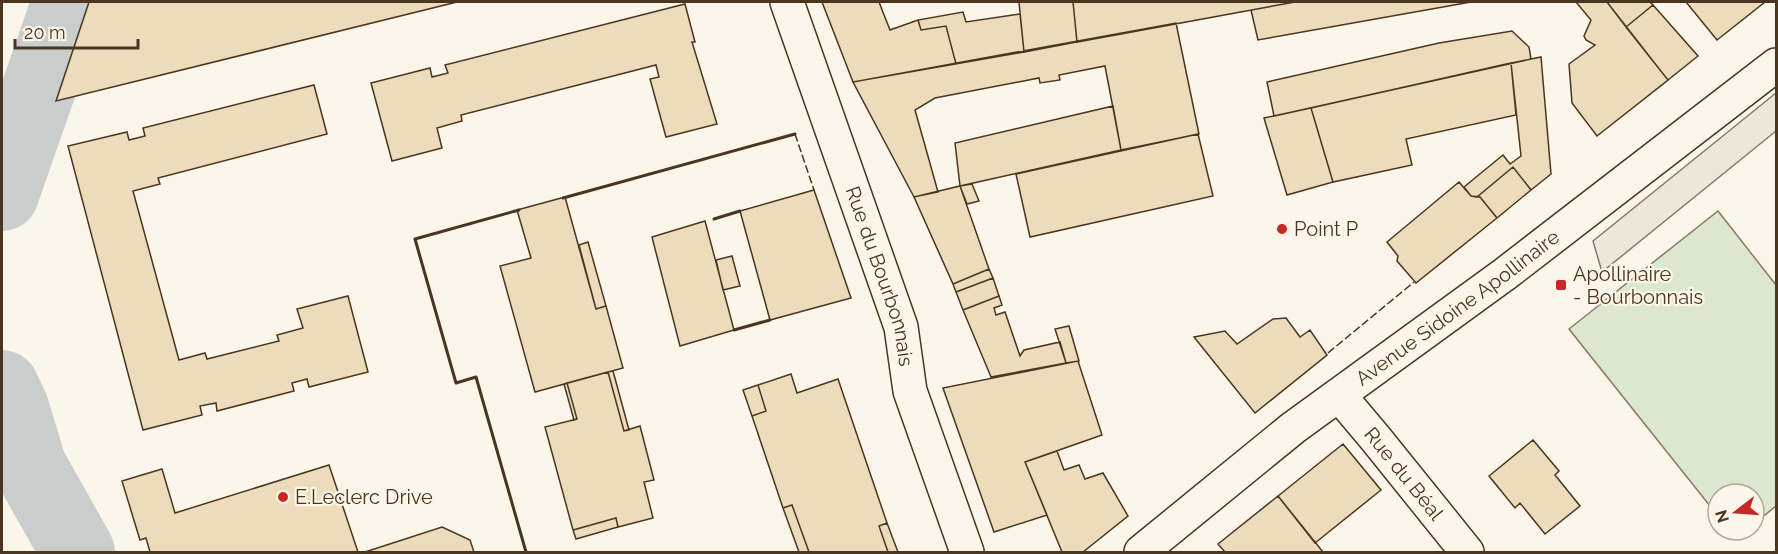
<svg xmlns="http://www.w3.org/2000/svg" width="1778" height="554" font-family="Raleway,sans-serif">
	<rect width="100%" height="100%" fill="#fbf6e9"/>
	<path fill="#dce7d0" stroke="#887966" stroke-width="1.5" d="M1718,211L1776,285V506L1754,524V494H1718V516L1569,329Z"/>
	<path fill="#ede7d9" stroke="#887966" stroke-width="1.5" d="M1776,93V131L1602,272L1593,241Z"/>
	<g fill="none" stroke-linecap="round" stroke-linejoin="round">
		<path stroke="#c9cecd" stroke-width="74" d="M2,194L69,2
			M2,387L12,408L30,467L78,552"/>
	</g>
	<path fill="#ecdcbc" stroke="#4a3520" stroke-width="1.5" d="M89,2H457L56,101Z
		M822,2H879L890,30L918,20L921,30L946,26L956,64L853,82Z
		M1019,2H1073L1077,42L1024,52Z
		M1073,2H1295L1077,42Z
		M1295,2H1471L1258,40L1251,10Z
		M1576,2H1607L1668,80L1597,136L1572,103L1569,64L1595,45L1586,40L1584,36L1591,20Z
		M1607,2H1650L1653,5L1626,27Z
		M1686,2H1765L1717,40Z
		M685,4L695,42H692L717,124L666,137L650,79L659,77L656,65L461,115L462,121L437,128L442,148L392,161L371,83L430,68L432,77L448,73L445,65Z
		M1653,5L1698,56L1668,80L1626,27Z
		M963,12L966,22L1020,14L1024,52L956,64L946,26L921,30L918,20Z
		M1176,23L1199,134L1121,150L1105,66L1059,75L1060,80L1040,83L1039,78L935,98L915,110L938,192L914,197L853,82Z
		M1512,31L1529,47L1531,59L1274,116L1267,82L1439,43Z
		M1541,57L1551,174L1531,190L1513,167L1477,197L1471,196L1464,187L1503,155L1510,164L1521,156L1511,63Z
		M1511,63L1516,115L1406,139L1412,165L1333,182L1311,108Z
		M314,85L327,134L158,178L160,184L133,191L179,360L205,353L207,359L279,341L277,335L303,328L297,309L348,296L368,372L309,387L307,379L292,383L294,391L217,411L216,403L200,406L202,415L143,430L68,146L127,132L129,140L145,136L143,128Z
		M1113,106L1121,150L960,186L955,143Z
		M1311,108L1333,182L1287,195L1264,118Z
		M1198,134L1213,196L1030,237L1016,174Z
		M1513,167L1531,190L1497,218L1480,197H1477Z
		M1459,182L1471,196L1480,197L1497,218L1416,283L1397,261L1398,256L1387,242Z
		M972,184L979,201L967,204L960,186Z
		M960,186L989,269L953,284L914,197Z
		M814,190L851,298L770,320L740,211Z
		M565,197L596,309L606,306L623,368L535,392L500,266L531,258L517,210Z
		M705,221L734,330L680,346L652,237Z
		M588,242L606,306L596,309L579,245Z
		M732,256L740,286L723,290L716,260Z
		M989,269L993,278L956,292L953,284Z
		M993,278L999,296L963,310L956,292Z
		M999,296L1002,305L994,308L996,315L1005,312L1020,356L1024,350L1060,342L1066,363L991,377L963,310Z
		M1286,318L1300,337L1310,330L1327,355L1255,413L1194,337L1225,331L1237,344L1273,319Z
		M1069,326L1079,361L1066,363L1055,329Z
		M1078,361L1102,435L1025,462L1047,515L994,532L943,388Z
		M613,371L629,430L624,431L608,372Z
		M608,372L624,431L640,426L654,480L644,482L653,518L618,527L616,518L573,530L545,427L577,419L567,383Z
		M791,374L797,393L838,379L887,523L879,526L888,552H809L792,505L783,508L752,416L766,411L758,385Z
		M567,383L577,419L574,420L564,384Z
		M758,385L766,411L752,416L743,390Z
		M1533,440L1559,471L1555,475L1580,506L1545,534L1520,503L1515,508L1489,476Z
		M1343,444L1381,490L1315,543L1278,496Z
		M1057,451L1064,470L1079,465L1085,479L1103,473L1128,516L1083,552H1062L1025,462Z
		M329,465L358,552H150L146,538L140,540L122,481L162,469L175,513Z
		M1278,496L1323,552H1225L1218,544Z
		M792,505L809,552H799L783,508Z
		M616,518L618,527L576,539L573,530Z
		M887,523L898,552H888L879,526Z
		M442,527L470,540L474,552H365Z"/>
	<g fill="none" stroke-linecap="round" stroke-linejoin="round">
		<defs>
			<g id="minor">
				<path id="s1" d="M787,2L901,327L910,391L967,552"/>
				<path id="s2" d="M1339,395L1376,439L1467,552"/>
			</g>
			<g id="secondary">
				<path id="s3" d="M1141,552L1293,428L1505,274L1776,65"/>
			</g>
		</defs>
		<use href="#minor" stroke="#4a3520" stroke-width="36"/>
		<use href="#secondary" stroke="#4a3520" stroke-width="36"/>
		<use href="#minor" stroke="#fbf6e9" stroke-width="33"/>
		<use href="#secondary" stroke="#fbf6e9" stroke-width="33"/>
		<path stroke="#4a3520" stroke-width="1.5" stroke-dasharray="8 3" stroke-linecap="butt" d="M795,134L814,190
			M1328,353L1414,282"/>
		<path stroke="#4a3520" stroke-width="3" d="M563,198L795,134
			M519,210L415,239L456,383L476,377L526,552
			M714,219L740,211
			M734,330L770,320"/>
	</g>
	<g fill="#c62828" stroke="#fbf6e9" stroke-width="2">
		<circle cx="1282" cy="229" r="6"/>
		<rect x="1555" y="279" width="12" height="12" rx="3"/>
		<circle cx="283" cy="497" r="6"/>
	</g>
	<g text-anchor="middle" stroke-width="4.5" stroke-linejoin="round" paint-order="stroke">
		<g font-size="20" fill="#4a3520" stroke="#fbf6e9" text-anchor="start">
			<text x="1294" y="236">Point P</text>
			<text x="1573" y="281">Apollinaire<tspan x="1573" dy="23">- Bourbonnais</tspan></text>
			<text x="295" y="504">E.Leclerc Drive</text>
		</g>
		<g font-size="20" fill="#4a3520" stroke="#fbf6e9">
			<text dy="7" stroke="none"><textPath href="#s1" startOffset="290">Rue du Bourbonnais</textPath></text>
			<text dy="7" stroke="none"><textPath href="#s3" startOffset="400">Avenue Sidoine Apollinaire</textPath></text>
			<text dy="7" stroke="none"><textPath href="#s2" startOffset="102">Rue du Béal</textPath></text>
		</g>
	</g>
	<rect width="1778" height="554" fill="none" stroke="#4a3520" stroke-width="6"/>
	<g transform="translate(1736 512) rotate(253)"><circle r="28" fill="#fbf6e9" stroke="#b4a999" stroke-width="1.5"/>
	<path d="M0-4.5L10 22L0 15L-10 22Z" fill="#c62828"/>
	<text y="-9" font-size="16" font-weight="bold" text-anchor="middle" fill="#4a3520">N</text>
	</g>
	<path d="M15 39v9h123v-9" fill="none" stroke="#4a3520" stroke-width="3"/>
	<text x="24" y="39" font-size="18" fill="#4a3520" stroke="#fbf6e9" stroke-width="4.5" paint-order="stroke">20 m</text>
</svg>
